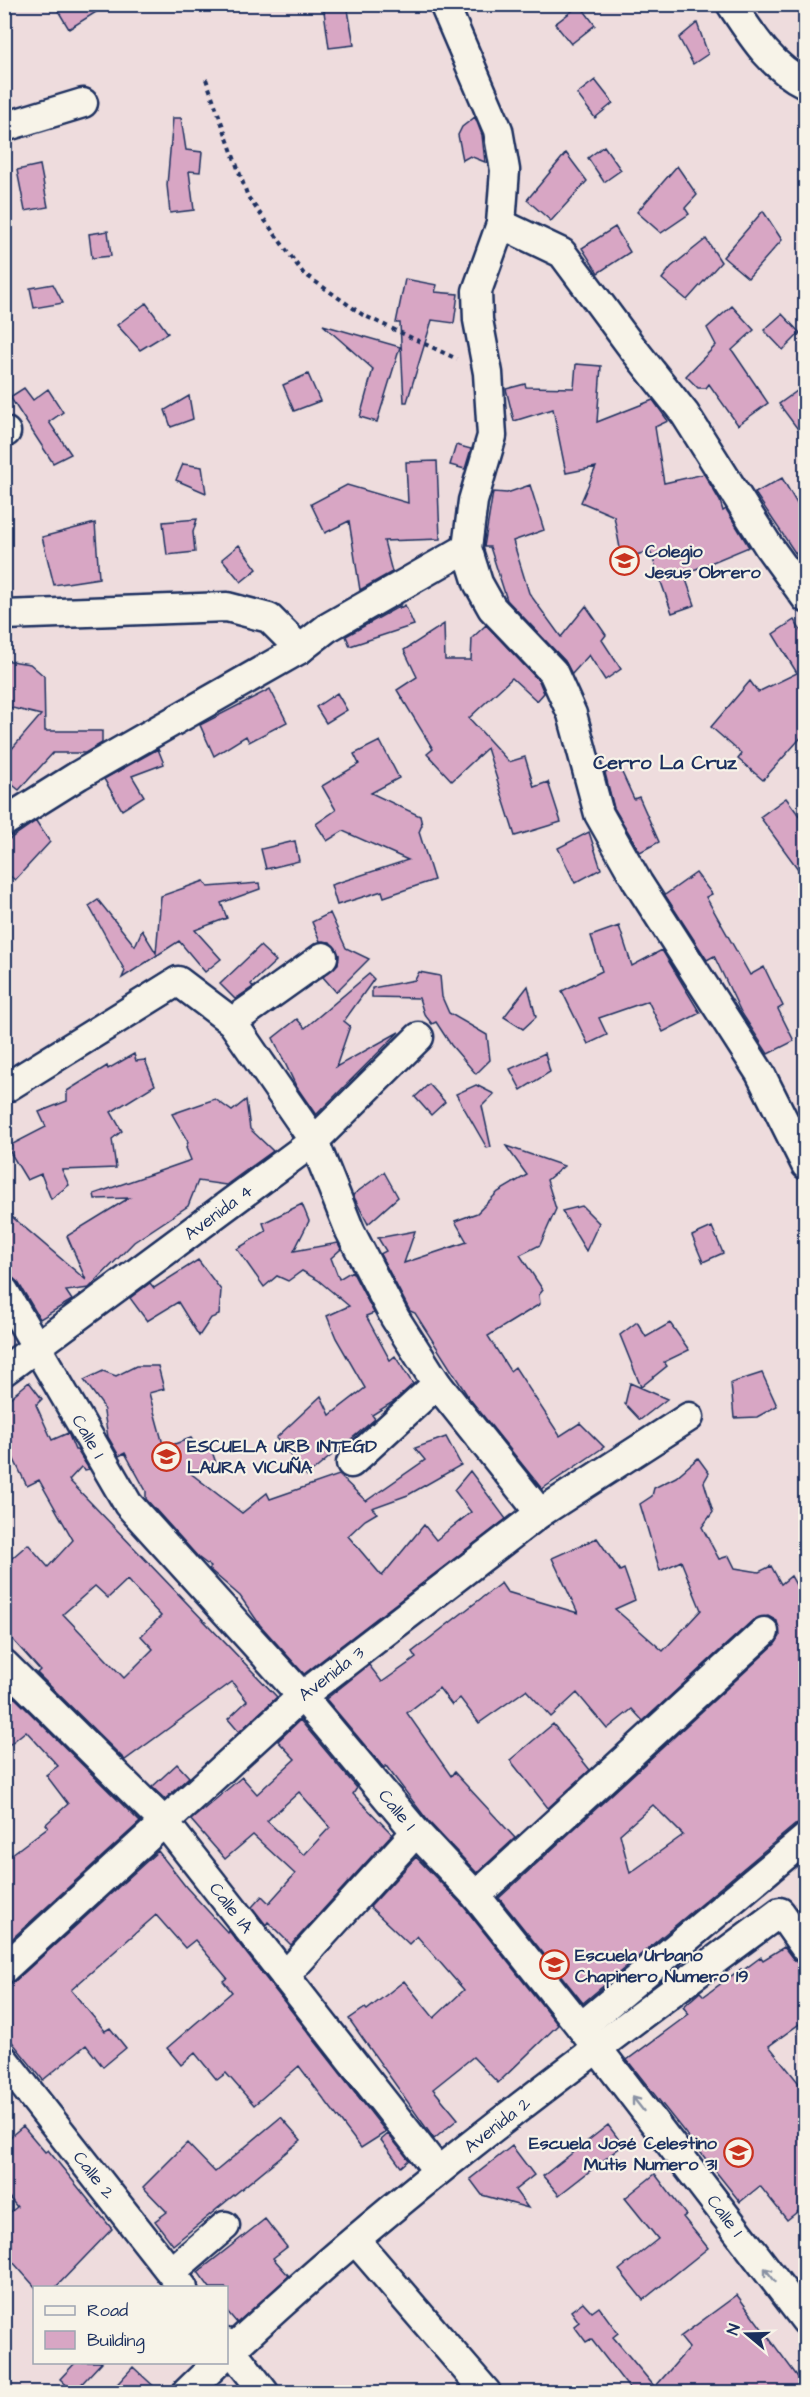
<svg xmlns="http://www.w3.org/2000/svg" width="810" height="2397" font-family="'Architects Daughter',sans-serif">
	<rect width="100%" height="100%" fill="#eedcdd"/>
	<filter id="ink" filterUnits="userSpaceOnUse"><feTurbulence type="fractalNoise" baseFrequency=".0167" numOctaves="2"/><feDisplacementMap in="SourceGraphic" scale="12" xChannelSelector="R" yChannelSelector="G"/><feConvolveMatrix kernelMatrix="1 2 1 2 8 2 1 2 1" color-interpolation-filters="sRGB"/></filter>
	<g filter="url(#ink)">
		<path fill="#d8a6c4" stroke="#1b2f5e" stroke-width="1.5" fill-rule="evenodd" d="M54,4H109L69,29Z
			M323,4H347L354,45L329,48Z
			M580,5L595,25L571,44L555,24Z
			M697,23L708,54L693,64L679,38Z
			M595,80L613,103L595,118L577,94Z
			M475,117L482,135L485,162L470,156L463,160L458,135L462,127Z
			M173,118H181L186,150L202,152L200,172L189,171L194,210L170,213L167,185Z
			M604,146L621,170L604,182L588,158Z
			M566,153L587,181L551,221L527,200Z
			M40,165L48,207L25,211L17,170Z
			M677,166L697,195L685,208L689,214L661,233L637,212Z
			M763,211L782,240L748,278L723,257Z
			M615,227L630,252L598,273L582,248Z
			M108,231L111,256L92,258L89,234Z
			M706,239L721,262L687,300L662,279L671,267Z
			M405,279L437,285L435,292L458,294L454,323L432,320L407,402H404L400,323H396Z
			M53,284L63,303L34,308L30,288Z
			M146,303L168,333L140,350L117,325Z
			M732,306L754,330L732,350L768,403L738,425L709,384L706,388H698L686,376L716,345L707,328Z
			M782,314L800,333L783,350L764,330Z
			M323,325L400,347L377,422L360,417L373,369Z
			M576,364L601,366L597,422L653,400L668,421L655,427L664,483L704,474L720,501L723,511L726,509L749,547L684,574L695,605L672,613L650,551L622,559L614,516L581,502L596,467L566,473L553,409L514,421L506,389L525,384L526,387L574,388Z
			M308,374L320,401L294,411L283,385Z
			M24,388L33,400L48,389L63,412L49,422L71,454L53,463L10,397Z
			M797,391L806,403V440L779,404Z
			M189,396L193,419L171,427L165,410Z
			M456,445L471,449L465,469L450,465Z
			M437,461L440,539L384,541L392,572L360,590L349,521L325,533L311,504L347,485L408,503L406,462Z
			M183,464L202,467L206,493L176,480Z
			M782,478L806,519V569L755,493Z
			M530,485L544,530L513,541L529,593L561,637L586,606L606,635L602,640L621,669L605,680L589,655L572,674L565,661L507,600L490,547H484L493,492L507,493Z
			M197,519L193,532L195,552L167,555L163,522Z
			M95,523L99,578L54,585L42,537Z
			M239,545L257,569L241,582L222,559Z
			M405,605L414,625L350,646L346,636L400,606V608Z
			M794,620L806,639V732L763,780L738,759L742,754L711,727L750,681L758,692L797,673L773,634Z
			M444,624L445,660H471L472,638L486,625L539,681L544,693L537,701L512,678L469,718L509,762L525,757L534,787L548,782L561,822L515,836L487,748L452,781L427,754L433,749L397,690L417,677L404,650Z
			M4,660L30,664L44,676L45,731H102V743L85,753H53L19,790L4,778V758L41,715L4,706Z
			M270,689L287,722L249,742L246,736L214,756L200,725Z
			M337,693L347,710L326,723L316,707Z
			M380,741L399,778L371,793L420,816L422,825L419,832L434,880L384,897L382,891L337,905L331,885L408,860L343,831L327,841L316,824L336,810L322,786L359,764L354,754Z
			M158,749L164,764L132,776L144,796L122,810L104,779Z
			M619,766L634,799L639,797L659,842L640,852L614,808L605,773Z
			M786,798L806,825V880L760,817Z
			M36,821L50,842L15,880L4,871V843Z
			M589,832L601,869L575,883L558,848Z
			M295,841L299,861L266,869L261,849Z
			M696,873L712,894L706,897L750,975L764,967L783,1006L778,1009L794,1041L768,1054L741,1012L714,956L707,960L665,895Z
			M204,881L208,887L259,883L260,889L221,903L227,918L195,930L221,959L205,972L179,941L122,978L125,971L89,906L98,900L135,946L142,930L156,953L161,896Z
			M330,913L346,948L369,959L336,992L323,977L338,964L339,955L330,942L320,941L312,922Z
			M619,926L632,966L662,950L700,1013L663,1032L648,1001L599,1018L607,1035L588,1044L562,991L602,971L591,936Z
			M260,946L276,961L251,984L253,987L235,999L220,984Z
			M419,972L440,976L442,997L449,1013L487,1035L490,1060L476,1074L451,1045L436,1022L432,1024L424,1014L419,998L372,997V988L415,980Z
			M369,974L374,979L344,1021L350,1026L336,1067L399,1032L316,1115L296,1086L273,1038L297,1019L305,1028Z
			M528,986L536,1017L523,1029L504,1017Z
			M545,1053L550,1072L521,1090L510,1069Z
			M134,1054L136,1061L145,1060L155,1085L111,1112L122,1131L112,1139L116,1168L62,1170L69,1185L51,1199L41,1174L27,1180L7,1147L46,1127L39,1112L67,1101V1091L107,1066L108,1069Z
			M429,1084L445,1102L431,1115L415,1097Z
			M476,1085L494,1094L482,1106L491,1147L487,1148L456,1094Z
			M215,1099L232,1111L246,1100L250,1129L273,1151L226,1185L198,1181L188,1206L134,1242L89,1288L66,1291L72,1300L40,1319L18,1282L4,1275V1210L86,1280L67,1236L129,1198L95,1199L94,1194L191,1160L186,1148L188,1142L172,1114Z
			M506,1146L564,1166L547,1180L556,1209L540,1245L520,1255L543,1290L539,1295L540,1304L488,1336L510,1371L515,1367L560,1436L580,1423L604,1447L542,1489L469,1398L415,1313L410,1311L380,1254L386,1251L378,1238L415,1231L404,1263L467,1242L455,1221L477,1213L498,1192L527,1175Z
			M384,1172L398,1197L368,1224L353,1195Z
			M302,1204L309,1221L294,1251L338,1243L341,1249L331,1258L339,1279L352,1271L374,1313L366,1316L390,1360L395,1356L413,1384L393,1402L372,1415L375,1419L307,1476L276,1438L321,1396L330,1415L365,1388L336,1338L327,1316L349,1306L318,1280L302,1271L288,1281L277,1276L264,1287L237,1249L266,1231L263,1223Z
			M582,1206L599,1223L586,1251L562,1211Z
			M712,1227L723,1253L703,1262L692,1236Z
			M198,1260L221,1290L219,1315L211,1318L199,1336L178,1302L147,1321L130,1298L150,1283L154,1288Z
			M637,1322L646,1337L670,1323L689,1350L664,1362L667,1366L641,1387L620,1335Z
			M136,1366H158L164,1389L149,1393L164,1448L191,1438L195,1444L208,1440L216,1463L189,1472L242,1513L267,1493L270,1499L339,1475L366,1501L425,1460L415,1448L446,1437L461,1465L408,1495L372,1508L377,1513L365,1520L348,1536L382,1576L424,1525L436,1540L471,1512L454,1490L470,1471L506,1519L304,1674L260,1625L240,1596L209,1569L211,1567L199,1558L146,1499V1491L125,1453L119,1456L108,1437L103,1406L84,1380L103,1371L116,1376Z
			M762,1373L777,1406L757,1417L734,1418L731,1383Z
			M29,1382L42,1399L36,1405L52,1440L68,1433L75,1450H77L89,1469L85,1470L81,1467L69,1480L277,1697L239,1732L228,1719L247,1701L232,1682L125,1760L37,1673L40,1670L4,1630V1565L28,1544L48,1567L73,1540L39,1480L27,1486L4,1439V1403ZM127,1580L161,1616L141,1636L153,1649L124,1678L63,1614L95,1586L108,1598Z
			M630,1383L667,1399L640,1420L625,1404Z
			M698,1458L709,1473L704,1482L713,1512L702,1527L719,1559L729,1556L735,1568L759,1572L771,1566L781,1584L791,1576L806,1603V1822L795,1825L583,2003L499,1898L775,1644L780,1636L777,1621L768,1616L753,1620L643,1721L632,1709L607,1729L577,1693L551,1717L526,1690L479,1723L460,1698L452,1705L439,1688L407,1713L451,1776L454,1772L515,1838L477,1873L428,1821L386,1766L384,1768L326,1699L369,1665L382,1682L416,1658L412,1652L501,1583L507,1592L578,1613L552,1558L597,1538L620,1571L624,1569L635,1600L615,1609L663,1651L701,1610L681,1561L660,1571L640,1504L652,1496L654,1488L676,1477ZM653,1805L683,1835L630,1873L620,1834Z
			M13,1696L140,1822L4,1946V1860L48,1827L46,1824L68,1804L46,1775L58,1766L26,1731L4,1749V1704Z
			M300,1720L357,1788L353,1794L392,1834L291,1945L268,1922L266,1925L252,1907L262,1896L269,1903L295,1874L253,1835L225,1859L191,1820L242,1777L257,1794L295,1759L278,1741ZM299,1792L330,1827L304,1855L267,1821Z
			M553,1724L590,1770L548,1808L510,1760Z
			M177,1764L189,1777L165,1799L152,1787Z
			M158,1851L186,1887L228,1933L229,1931L386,2132L361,2148L299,2066L254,2105L226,2073L217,2080L195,2053L181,2065L167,2048L232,1992L223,1981L227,1978L195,1940L185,1948L156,1915L71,1990L105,2031L110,2028L126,2048L103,2067L86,2045L43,2080L4,2032V1985L15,1981Z
			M416,1857L464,1907L558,2025L498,2083L473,2057L433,2089L458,2119L434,2139L349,2019L365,2008L367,2010L404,1981L434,2018L464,1990L417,1936L409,1944L370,1907Z
			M784,1947L793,1959L806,1965V2019L769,2046L806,2092V2205L787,2220L760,2186L740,2202L627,2060L689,2014L683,2007L700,1992L704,1996L741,1969L742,1971L761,1957L763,1960Z
			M281,2117L301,2140L173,2245L155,2221L167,2212L143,2187L187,2143L215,2172Z
			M608,2125L623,2145L559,2195L543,2176Z
			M23,2126L45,2152L48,2150L112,2229L55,2288H36L4,2252V2217L17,2207L4,2191V2142Z
			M388,2134L409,2160L401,2167L381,2140Z
			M512,2146L534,2175L515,2190L528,2208L482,2195L470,2179Z
			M655,2174L686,2215L683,2217L708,2248L643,2300L619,2270L658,2239L625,2198Z
			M265,2219L287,2247L273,2258L289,2276L237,2323L226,2310V2288H210L198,2272Z
			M737,2295L806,2388V2392H632L591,2339L586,2342L574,2326L579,2322L571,2311L583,2302L592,2312L599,2307L618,2333L613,2337L655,2387L689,2348L680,2337Z
			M76,2362H102L74,2392L60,2379Z
			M133,2367L160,2392H110Z"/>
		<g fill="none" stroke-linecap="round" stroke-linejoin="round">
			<defs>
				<g id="minor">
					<path d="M444,4L498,130L505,170L501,224L477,291L478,320L488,373L492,436L473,501L467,548L478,583L492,608L553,672L572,714L599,814L638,883L760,1073L806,1165"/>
					<path d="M731,4C752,36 771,67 806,84"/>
					<path d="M4,127L83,103"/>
					<path d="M501,224L562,253L631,346L685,414L769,547L806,598"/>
					<path d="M4,433L6,432"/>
					<path d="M4,615L227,607L269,618L300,649"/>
					<path d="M4,822L79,775L300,649L327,628L467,548"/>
					<path d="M232,1022L323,957"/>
					<path d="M4,1089L178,981L232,1022L314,1141L350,1231L395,1318L437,1384L540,1513"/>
					<path id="s1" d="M4,1291L128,1504L302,1696L416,1832L476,1896L581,2027L806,2321"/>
					<path id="s2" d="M4,1371L314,1141L419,1037"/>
					<path d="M351,1463L437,1384"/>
					<path id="s3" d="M4,1664L166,1824L438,2171"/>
					<path d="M476,1896L764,1632"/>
					<path id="s4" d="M4,1969L302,1696L540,1513L689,1417"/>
					<path d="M285,1976L416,1832"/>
					<path d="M581,2027L806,1838"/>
					<path id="s5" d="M4,2060L183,2288"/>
					<path d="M356,2241L486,2392"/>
					<path d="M171,2272L225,2226"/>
					<path d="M226,2343L264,2392"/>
					<path id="s6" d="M226,2355C398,2192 590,2053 780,1912L806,1949"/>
					<path d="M187,2392L218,2362"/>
				</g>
			</defs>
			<use href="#minor" stroke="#1b2f5e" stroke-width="33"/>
			<path stroke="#1b2f5e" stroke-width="4" stroke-dasharray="4.5 4.5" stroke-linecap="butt" d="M206,79L248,197L303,273L363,315L457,359"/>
			<use href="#minor" stroke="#f7f3e8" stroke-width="28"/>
		</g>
		<defs><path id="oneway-shaft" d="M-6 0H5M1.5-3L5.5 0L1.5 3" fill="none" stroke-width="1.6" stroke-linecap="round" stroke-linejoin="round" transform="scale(1.5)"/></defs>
		<g stroke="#8991a3">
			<use href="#oneway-shaft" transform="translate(638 2104) rotate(-128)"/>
			<use href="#oneway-shaft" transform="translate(770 2275) rotate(-128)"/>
		</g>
	</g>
	<defs>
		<symbol id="school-ring" viewBox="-11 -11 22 22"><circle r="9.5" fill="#f7f3e8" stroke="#c8321e" stroke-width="1.5"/><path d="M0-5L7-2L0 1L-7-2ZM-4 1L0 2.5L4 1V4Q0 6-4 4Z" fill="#c8321e"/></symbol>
	</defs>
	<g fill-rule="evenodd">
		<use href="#school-ring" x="608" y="544" width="33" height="33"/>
		<use href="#school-ring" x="150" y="1440" width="33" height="33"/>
		<use href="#school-ring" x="538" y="1948" width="33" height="33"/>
		<use href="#school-ring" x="722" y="2136" width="33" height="33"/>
	</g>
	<g text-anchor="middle" stroke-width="4.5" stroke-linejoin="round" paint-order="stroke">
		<g font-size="18" font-weight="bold" fill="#1b2f5e" stroke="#f7f3e8" text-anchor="start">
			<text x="645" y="557">Colegio<tspan x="645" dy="21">Jesus Obrero</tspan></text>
			<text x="187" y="1452">ESCUELA URB INTEGD<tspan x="187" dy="21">LAURA VICUÑA</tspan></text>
			<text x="575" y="1961">Escuela Urbano<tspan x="575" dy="21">Chapinero Numero 19</tspan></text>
			<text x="717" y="2149" text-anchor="end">Escuela José Celestino<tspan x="717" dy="21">Mutis Numero 31</tspan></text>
		</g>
		<g font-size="18" fill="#1b2f5e" stroke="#f7f3e8">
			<text dy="6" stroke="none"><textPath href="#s2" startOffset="267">Avenida 4</textPath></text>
			<text dy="6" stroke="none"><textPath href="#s1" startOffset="168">Calle 1</textPath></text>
			<text dy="6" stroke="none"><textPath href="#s4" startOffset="441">Avenida 3</textPath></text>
			<text dy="6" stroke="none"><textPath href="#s1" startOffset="654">Calle 1</textPath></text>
			<text dy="6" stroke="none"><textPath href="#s3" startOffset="334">Calle 1A</textPath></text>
			<text dy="6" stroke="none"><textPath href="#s6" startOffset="356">Avenida 2</textPath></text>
			<text dy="6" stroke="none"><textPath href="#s5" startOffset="146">Calle 2</textPath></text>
			<text dy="6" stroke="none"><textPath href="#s1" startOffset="1176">Calle 1</textPath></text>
		</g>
		<g font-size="20" font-weight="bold" fill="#1b2f5e" stroke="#f7f3e8">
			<text x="665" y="769">Cerro La Cruz</text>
		</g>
	</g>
	<rect width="810" height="2397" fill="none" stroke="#f7f3e8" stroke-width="24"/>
	<rect x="12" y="12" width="786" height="2373" fill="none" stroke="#1b2f5e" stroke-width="2" filter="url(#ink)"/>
	<rect x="33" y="2286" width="195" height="78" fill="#f7f3e8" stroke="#9fa5b1" stroke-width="1.5"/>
	<rect x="45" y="2306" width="30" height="9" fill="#f7f3e8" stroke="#9fa5b1" stroke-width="1.5"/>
	<text x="87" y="2316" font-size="18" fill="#1b2f5e">Road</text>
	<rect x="45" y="2331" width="30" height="18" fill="#d8a6c4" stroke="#9fa5b1" stroke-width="1.5"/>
	<text x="87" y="2346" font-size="18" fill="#1b2f5e">Building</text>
	<g transform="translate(747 2334) rotate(289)" stroke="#f7f3e8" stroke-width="4.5" paint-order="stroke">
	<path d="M0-4.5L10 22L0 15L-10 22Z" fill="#1b2f5e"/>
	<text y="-9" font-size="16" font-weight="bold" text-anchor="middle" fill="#1b2f5e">N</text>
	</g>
</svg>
